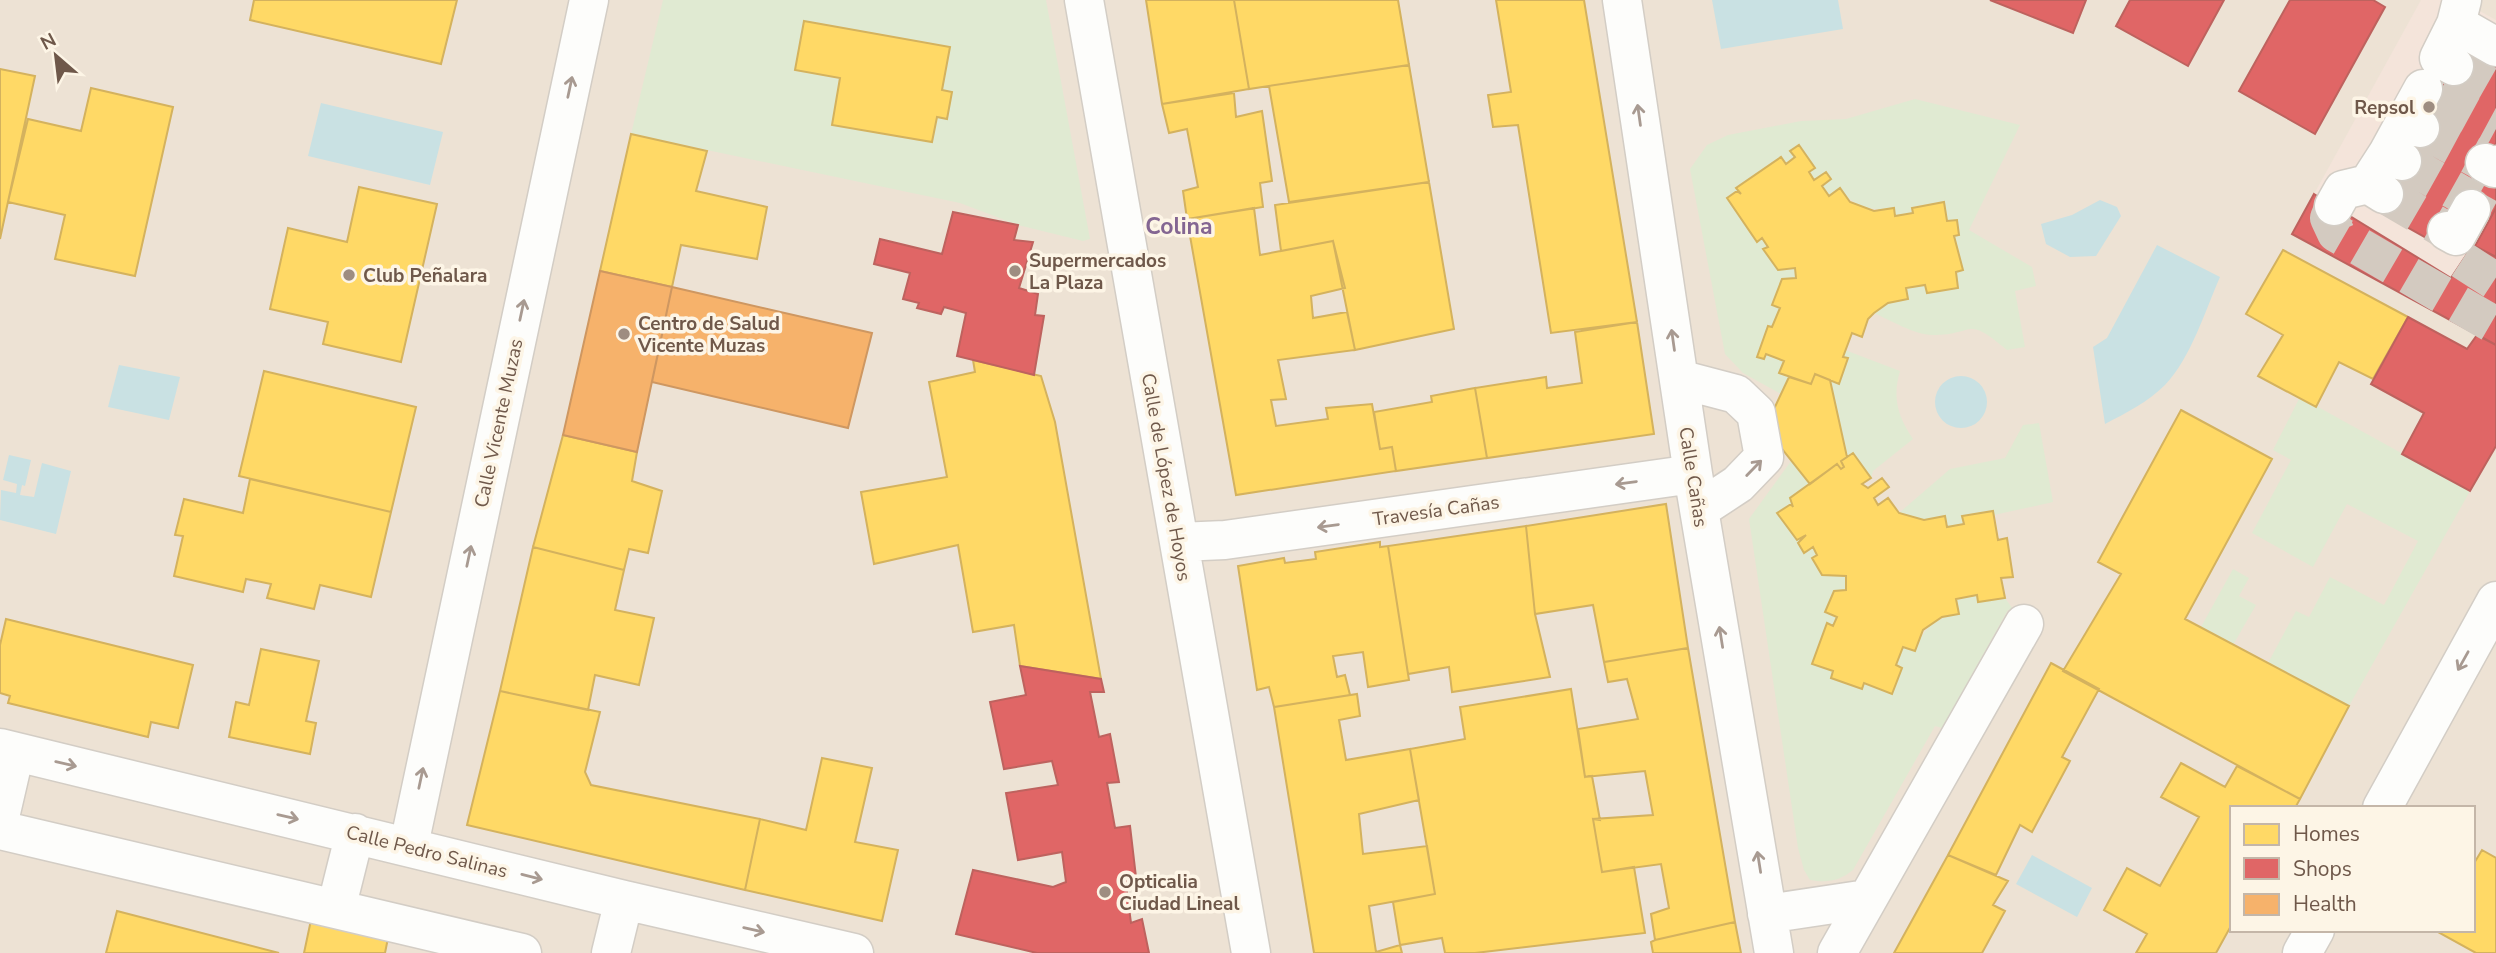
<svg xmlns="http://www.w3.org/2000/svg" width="2496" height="953" font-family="'Nunito Sans',sans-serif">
	<rect width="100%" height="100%" fill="#f4f0e7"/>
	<path fill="#ede2d4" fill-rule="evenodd" d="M0,0H2496V953H0ZM2232,808H2473V930H2232Z"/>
	<path fill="#f4e4da" d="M2421,0H2460L2496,20V345L2292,234Z"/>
	<path fill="#e0ead2" d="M663,0H1046L1090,239L1083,241L1018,225L960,203L631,134Z
		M1915,99L2020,125L1969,230L2032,267L2036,286L2015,291L2025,347L2007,350C1964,314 1977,335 1932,335C1915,335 1890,320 1874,313L1906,288L1925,285L1927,293L1958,288L1956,272L1963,270L1954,236L1959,235L1957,220L1947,221L1944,202L1912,207L1913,213L1895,216L1893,208C1870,211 1854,208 1840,188L1829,196L1822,186L1831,179L1826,172L1814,180L1809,172L1815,168L1799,145L1790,151L1795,157L1786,164L1780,157L1736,188L1740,195L1737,191L1727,198L1756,242L1762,238L1768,247L1763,250L1778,270L1795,268L1796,278L1782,280L1772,305L1780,308L1772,327L1768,326L1757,356L1766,354L1784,361L1779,373L1789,377L1781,394L1743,373L1725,354L1690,169L1707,145L1728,135L1801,121L1846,119Z
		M1845,350L1900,371C1892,398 1898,417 1913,439L1873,471L1871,478L1853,453L1847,457L1830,380L1839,383L1848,359L1843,357Z
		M2300,397L2470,491L2349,706L2268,663L2296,611L2309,617L2330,577L2384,605L2418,541L2347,504L2313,567L2252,533L2291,460L2273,450Z
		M2039,423L2053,502L1994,515L1993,511L1962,517L1964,524L1947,527L1899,513L1950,469L2005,458L2023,425Z
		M1791,461L1810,484L1793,507L1791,504L1778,513L1806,535L1798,543L1804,553L1813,547L1817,555L1812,558L1822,575L1846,576V590L1834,591L1826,612L1837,617L1833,626L1828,624L1812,664L1833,671L1831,678L1861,689L1864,683L1892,693L1902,668L1896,665L1903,647L1915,650C1924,628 1934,618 1958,614L1956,599L1977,595L1979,602L2005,598L2015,612L2008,610L1942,728L1935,726L1853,870C1839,881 1828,883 1810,880L1804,870L1798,848L1749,519Z
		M2233,569L2249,578L2239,596L2256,605L2233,645L2201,627Z"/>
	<path fill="#c9e1e3" d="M1712,0H1838L1843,29L1721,49Z
		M321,103L443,132L430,185L308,156Z
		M2100,200L2117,207L2121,216L2096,256L2070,257L2046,244L2041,224L2072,215Z
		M2157,245L2220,277C2205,311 2191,358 2165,385C2148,402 2126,413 2105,424L2093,347L2107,338Z
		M119,365L180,377L169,420L108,407Z
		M1935 402a26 26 0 1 1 52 0a26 26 0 1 1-52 0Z
		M9,455L31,460L25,486L22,485L20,495L34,497L42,463L71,471L56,534L0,520L1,490L16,493L17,484L3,480Z
		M2032,855L2092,888L2077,917L2016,884Z"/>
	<path fill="#ffd966" stroke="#d4b25e" stroke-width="2" d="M254,0H457L441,64L250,20Z
		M1146,0H1234L1249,89L1162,104Z
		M1234,0H1398L1409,65L1249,89Z
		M1496,0H1584L1637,322L1551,333L1518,125L1493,127L1488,95L1511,92Z
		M804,21L950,47L942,90L952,92L947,119L937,117L932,142L832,125L840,78L795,70Z
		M1409,65L1429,182L1289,202L1269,86Z
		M0,69L35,76L0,239Z
		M91,88L173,107L135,276L55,259L65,215L8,202L28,119L81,131Z
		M1234,93L1236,117L1262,111L1272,181L1260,183L1263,207L1187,219L1183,191L1198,187L1187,129L1169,133L1162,104Z
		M631,134L707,151L696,191L767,207L757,259L681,245L672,287L600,271Z
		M1799,145L1815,168L1809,172L1814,180L1826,172L1831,179L1822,186L1829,196L1840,188L1850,202L1874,211L1894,208L1895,216L1913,213L1912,208L1944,202L1947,221L1957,220L1959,235L1954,236L1963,270L1956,272L1958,288L1927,293L1925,285L1906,288L1908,299L1888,303L1874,313L1868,319L1862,337L1852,333L1843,357L1848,358L1839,384L1815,374L1811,384L1779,373L1784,361L1766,354L1764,359L1757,357L1768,326L1772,327L1780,308L1772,305L1782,279L1796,278L1795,268L1778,270L1763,249L1768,247L1762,238L1757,242L1727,198L1737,191L1741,194L1736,188L1781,157L1786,164L1795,157L1790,151Z
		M1429,182L1454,329L1355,350L1333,241L1281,251L1275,205Z
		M359,187L437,204L401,362L323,344L328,322L270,309L288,228L347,242Z
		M1254,208L1260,255L1333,241L1345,288L1311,296L1313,318L1347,312L1355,350L1278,360L1286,399L1271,400L1276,426L1328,419L1326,408L1372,404L1380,449L1392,447L1396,471L1236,495L1187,219Z
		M2283,250L2408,317L2373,379L2339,362L2316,407L2258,376L2283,335L2246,314Z
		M1637,322L1654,434L1487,458L1475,388L1546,377L1547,388L1582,383L1575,332Z
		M973,360L1041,376L1055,422L1101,679L1020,666L1014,625L973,632L958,545L874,564L861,492L947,477L929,382L975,372Z
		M264,371L416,407L391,512L239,476Z
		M1815,374L1830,380L1847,457L1841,461L1844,467L1841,469L1837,464L1810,484L1779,445L1774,409L1789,377L1811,384Z
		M1475,388L1487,458L1396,471L1392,447L1380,449L1374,412L1432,402L1431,396Z
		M2181,410L2272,459L2185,619L2349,706L2300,799L2063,671L2121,574L2098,562Z
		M563,435L637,452L632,481L662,491L648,553L629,549L624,570L533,547Z
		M1853,453L1871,478L1862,484L1868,488L1882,478L1889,487L1874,498L1878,505L1888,498L1899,513L1924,520L1945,516L1947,527L1964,524L1962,516L1993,511L1998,540L2007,538L2013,577L2001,578L2005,598L1978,602L1977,595L1956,599L1959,614L1942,617L1923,630L1915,651L1903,647L1896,665L1902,668L1892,694L1864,683L1862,689L1831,678L1833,671L1812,664L1827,623L1833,626L1837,617L1825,612L1834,591L1846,590V576L1822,575L1812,558L1817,555L1813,547L1804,553L1798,543L1806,535L1797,540L1777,513L1791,504L1793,507L1790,498L1837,464L1841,469L1844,467L1841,461Z
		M250,479L391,512L371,597L320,585L314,609L267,598L271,584L246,579L243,592L174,576L183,536L175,535L184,499L243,513Z
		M1666,504L1688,648L1604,662L1593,605L1535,614L1526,526Z
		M1526,526L1535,614L1550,677L1452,692L1449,667L1408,674L1388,546Z
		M1380,542V547L1388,546L1409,680L1368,687L1363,652L1333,656L1337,677L1345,675L1350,695L1274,707L1269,687L1257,690L1238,566L1284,558L1285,563L1316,559L1315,552Z
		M533,547L624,570L615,610L654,618L639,685L595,675L588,710L500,691Z
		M6,619L193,665L178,728L151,722L148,737L8,703L10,696L0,693V645Z
		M1688,648L1735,922L1655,940L1651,914L1669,908L1661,864L1602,872L1593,819L1653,815L1645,771L1585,777L1578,729L1638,719L1627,679L1608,682L1604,662Z
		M261,649L319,661L306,721L316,723L310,754L229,737L236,702L249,705Z
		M2051,663L2099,689L2062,757L2070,761L2032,832L2020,825L1996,875L1948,855Z
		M1571,689L1585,777L1592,776L1600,820L1593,819L1602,872L1634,867L1645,933L1475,953H1445L1442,938L1400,945L1393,902L1435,894L1410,749L1465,739L1460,707Z
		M500,691L600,712L585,772L591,785L760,819L745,890L467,825Z
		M1357,694L1360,716L1339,720L1346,760L1410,749L1419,800L1359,814L1363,854L1427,846L1435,894L1369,906L1376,952L1400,945L1402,953H1314L1274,707Z
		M822,758L872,768L855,842L898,850L882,921L745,890L760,819L806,830Z
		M2181,763L2225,787L2237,766L2300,799L2295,808H2232V924L2216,953H2136L2147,934L2104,910L2127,868L2160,886L2199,817L2161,797Z
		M2482,850L2496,858V953H2476L2436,931L2473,930V865Z
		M1948,855L2008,881L1993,905L2005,911L1982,953H1894Z
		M117,911L279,953H106Z
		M311,920L388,938L385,953H304Z
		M1735,922L1741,953H1653L1651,942L1655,940Z"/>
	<path fill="#e06666" stroke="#be625e" stroke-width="2" d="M1990,0H2086L2073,33Z
		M2130,0H2224L2188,66L2116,26Z
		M2290,0H2373L2385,7L2315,134L2239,91Z
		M2465,47L2496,64V143L2481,170L2496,178V208L2490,219L2461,203L2439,245L2375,209Z
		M2314,194L2451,278L2473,245L2496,257V345L2292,234Z
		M2496,208V257L2475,246Z
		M953,212L1018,225L1014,240L1033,242L1019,288L1038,294L1035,315L1044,316L1034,375L957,356L966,313L944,307L941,314L917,308L919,303L903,299L910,273L874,264L880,239L942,254Z
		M2408,317L2467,349L2477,335L2496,345V446L2470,491L2402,454L2424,413L2371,384Z
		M1020,666L1101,679L1104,692H1090L1099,737L1110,734L1119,782L1107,783L1115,828L1130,826L1136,877L1125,878L1131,923L1142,919L1149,953H1037L956,934L973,870L1053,887L1066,882L1062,852L1018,860L1006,793L1058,785L1052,761L1004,769L990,702L1026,695Z"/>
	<path fill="#f6b26b" stroke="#ce9761" stroke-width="2" d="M600,271L672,287L637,452L563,435Z
		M672,287L872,333L848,428L652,382Z"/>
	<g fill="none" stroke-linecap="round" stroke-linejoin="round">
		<path stroke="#d3cac0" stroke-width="38" stroke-dasharray="38 19" stroke-linecap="butt" d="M2454,66L2496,90
			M2437,97L2496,129
			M2420,128L2485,163
			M2402,161L2475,202L2490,175
			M2384,194L2447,231
			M2334,206L2329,218L2336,233L2496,326
			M2462,260L2496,282"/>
		<defs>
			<path id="minor" d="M1084,0L1251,953
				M1622,0L1693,474L1774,953
				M2462,0L2456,24L2496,47
				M2454,66L2439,58L2456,24
				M2420,128L2406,120L2423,89
				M2402,161L2388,153L2406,120
				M2485,163L2494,168L2496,165
				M2384,194L2368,184L2388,153
				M2334,206L2343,190L2368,184
				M2447,231L2456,236L2471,209
				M1679,379L1736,394L1756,413L1764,457L1738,484L1700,509
				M1179,542L1225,540L1693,474
				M0,748L624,900L854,953
				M2382,808L2496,601
				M0,817L15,752
				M0,830L522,953
				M409,845L589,0
				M336,909L355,833
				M1767,914L1867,899
				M611,953L624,900
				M1837,953L2024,624
				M2302,953L2315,930"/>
		</defs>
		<use href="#minor" stroke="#d3cdc5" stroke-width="41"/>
		<use href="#minor" stroke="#fdfdfb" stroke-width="38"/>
	</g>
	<defs><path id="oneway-shaft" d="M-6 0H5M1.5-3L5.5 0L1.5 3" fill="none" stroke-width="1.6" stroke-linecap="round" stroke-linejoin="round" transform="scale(1.75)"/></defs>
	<g stroke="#a89a91">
		<use href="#oneway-shaft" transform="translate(570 87) rotate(-78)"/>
		<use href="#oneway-shaft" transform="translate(1639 115) rotate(-98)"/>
		<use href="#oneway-shaft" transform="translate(522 310) rotate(-78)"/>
		<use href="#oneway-shaft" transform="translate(1673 340) rotate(-98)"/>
		<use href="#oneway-shaft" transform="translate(1754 468) rotate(-46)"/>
		<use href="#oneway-shaft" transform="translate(1626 483) rotate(172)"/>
		<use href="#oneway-shaft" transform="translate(1328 526) rotate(172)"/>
		<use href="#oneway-shaft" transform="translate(469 556) rotate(-78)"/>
		<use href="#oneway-shaft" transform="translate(1721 637) rotate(-99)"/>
		<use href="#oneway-shaft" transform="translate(2463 661) rotate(119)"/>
		<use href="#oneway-shaft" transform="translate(66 764) rotate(13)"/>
		<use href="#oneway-shaft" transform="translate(421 778) rotate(-78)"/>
		<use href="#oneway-shaft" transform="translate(288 817) rotate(13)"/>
		<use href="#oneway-shaft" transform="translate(1759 862) rotate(-99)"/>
		<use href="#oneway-shaft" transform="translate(532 877) rotate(14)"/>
		<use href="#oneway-shaft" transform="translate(754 930) rotate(13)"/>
	</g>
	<g fill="#9e8d81" stroke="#fdf5e6" stroke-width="2.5">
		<circle cx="2429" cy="107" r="7"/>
		<circle cx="1015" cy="271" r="7"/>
		<circle cx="349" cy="275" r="7"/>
		<circle cx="624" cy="334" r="7"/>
		<circle cx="1105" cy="892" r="7"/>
	</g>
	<g text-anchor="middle" stroke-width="7" stroke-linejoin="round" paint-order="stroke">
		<g font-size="19" font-weight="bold" fill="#6f584a" stroke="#fdf5e6" text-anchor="start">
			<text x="2415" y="114" text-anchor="end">Repsol</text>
			<text x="1029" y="267">Supermercados<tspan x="1029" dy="22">La Plaza</tspan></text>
			<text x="363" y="282">Club Peñalara</text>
			<text x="638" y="330">Centro de Salud<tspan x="638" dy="22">Vicente Muzas</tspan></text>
			<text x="1119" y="888">Opticalia<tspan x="1119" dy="22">Ciudad Lineal</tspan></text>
		</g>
		<g font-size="19" fill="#6f584a" stroke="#fdf5e6">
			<text transform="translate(498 423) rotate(-78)" y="7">Calle Vicente Muzas</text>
			<text transform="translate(1167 477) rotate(80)" y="7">Calle de López de Hoyos</text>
			<text transform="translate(1694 477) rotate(81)" y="7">Calle Cañas</text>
			<text transform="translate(1436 510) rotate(-8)" y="7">Travesía Cañas</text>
			<text transform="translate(427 851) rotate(14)" y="7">Calle Pedro Salinas</text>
		</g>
		<g font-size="23" font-weight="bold" fill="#846692" stroke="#fdf5e6">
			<text x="1179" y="234">Colina</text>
		</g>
	</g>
	<rect x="2230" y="806" width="245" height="126" fill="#fdf5e6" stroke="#c4b6a8" stroke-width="2"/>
	<rect x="2244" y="824" width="35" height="21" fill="#ffd966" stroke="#c4b6a8" stroke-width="2"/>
	<text x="2293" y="841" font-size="21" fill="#6f584a">Homes</text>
	<rect x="2244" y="858" width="35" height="21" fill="#e06666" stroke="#c4b6a8" stroke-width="2"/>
	<text x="2293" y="876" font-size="21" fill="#6f584a">Shops</text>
	<rect x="2244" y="894" width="35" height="21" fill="#f6b26b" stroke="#c4b6a8" stroke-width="2"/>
	<text x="2293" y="911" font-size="21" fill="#6f584a">Health</text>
	<g transform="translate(56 56) rotate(332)" stroke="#fdf5e6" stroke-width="5" paint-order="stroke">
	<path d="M0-5L12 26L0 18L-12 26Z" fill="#6f584a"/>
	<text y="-10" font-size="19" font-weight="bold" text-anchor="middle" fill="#6f584a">N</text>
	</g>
</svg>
